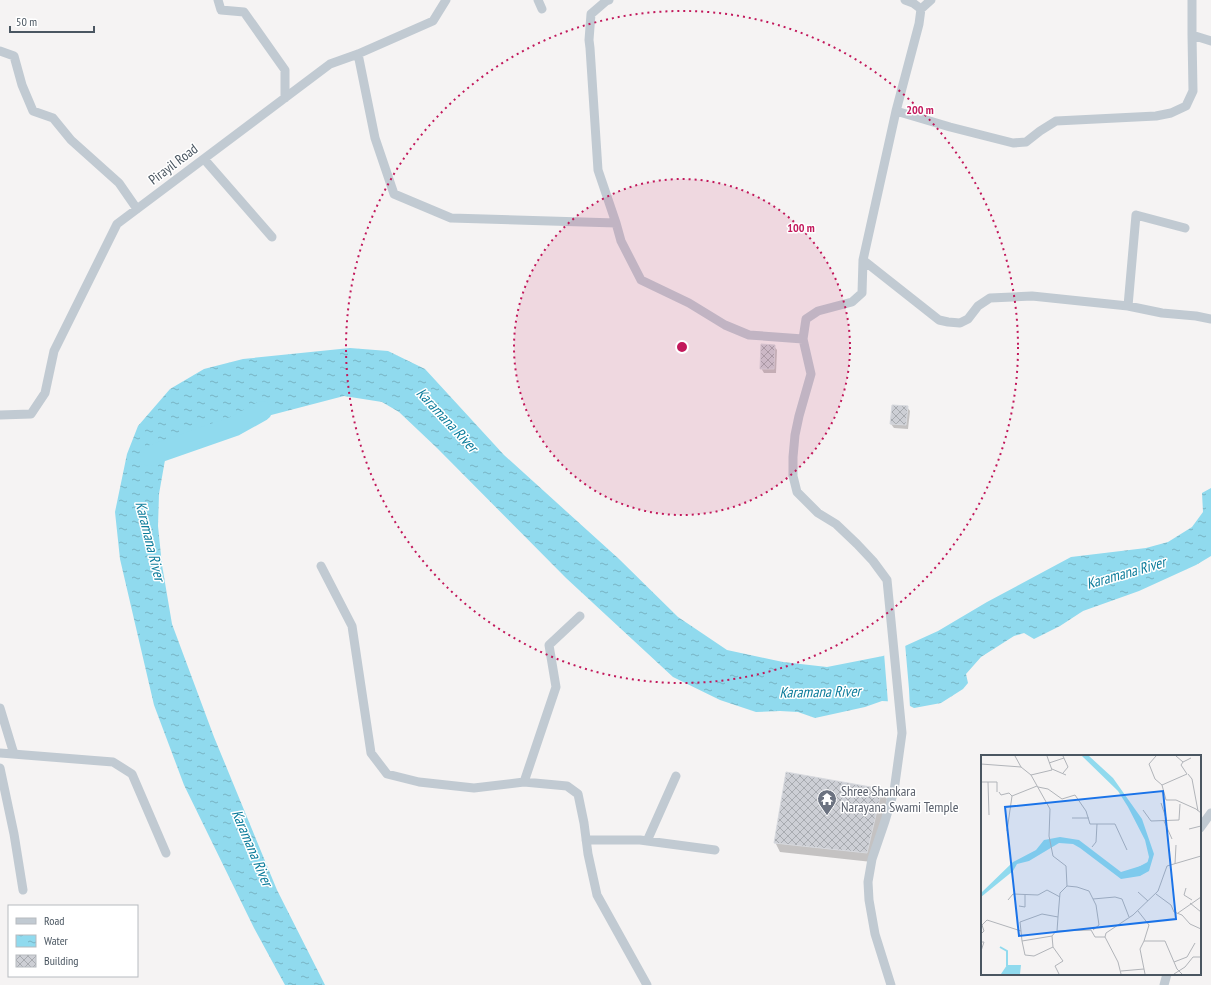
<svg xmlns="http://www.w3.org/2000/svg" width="1211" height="985" font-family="'PT Sans Narrow',sans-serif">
	<defs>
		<pattern id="water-ripples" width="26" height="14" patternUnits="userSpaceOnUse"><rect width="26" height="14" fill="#90daee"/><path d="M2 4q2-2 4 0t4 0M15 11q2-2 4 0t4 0" fill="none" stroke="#78b4c4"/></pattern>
		<pattern id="building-cross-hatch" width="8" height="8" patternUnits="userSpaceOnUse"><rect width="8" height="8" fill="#cdcfd5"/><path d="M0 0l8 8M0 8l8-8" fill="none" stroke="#a8abb0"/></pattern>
	</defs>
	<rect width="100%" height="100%" fill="#f5f3f3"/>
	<path fill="url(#water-ripples)" d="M350,348L388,351L425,369L504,455L619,559L678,617L727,650L783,662L827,667L883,656L938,631L987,602L1071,557L1146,548L1168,542L1192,527L1203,512L1202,493L1211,488V556L1196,565L1139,591L1083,611L1060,626L1034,639L1024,633L1014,636L981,657L966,674L968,683L963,689L941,703L914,708L902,702L882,701L865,707L815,718L798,712L780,711L756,712L720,700L673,677L566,578L437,448L399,412L382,402L344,396L180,439L165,460L159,494L158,526L162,565L172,624L214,737L277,890L325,985H285L254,928L184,785L154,705L120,559L115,512L127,454L138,426L170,389L204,369L243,359Z"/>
	<path fill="#f5f3f3" d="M905,643L909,689L910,708L901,704L888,703L884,653Z"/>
	<path fill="#0003" d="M774,346L777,350L776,373H764L761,368Z
		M907,407L910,411L908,429L894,428L891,424Z
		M881,790L887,799L872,862L780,852L775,842Z"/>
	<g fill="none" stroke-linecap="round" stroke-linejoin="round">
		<path stroke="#90daee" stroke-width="20" d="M149,456L235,426L262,411"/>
	</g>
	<path fill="url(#building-cross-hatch)" stroke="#d7d9de" d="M761,344L775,345L774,369H760Z
		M892,405L908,406L906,425L890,424Z
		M786,772L882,789L867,853L774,843Z"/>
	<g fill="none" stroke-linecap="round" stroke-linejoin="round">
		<path stroke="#c1cad2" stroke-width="9" d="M218,0L221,10L244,12L285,70V98
			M538,0L542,9
			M609,0L606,1L591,14L589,40L590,48L598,170L616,223L621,241L641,280L689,303L725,325L749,335L803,339L806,319L818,311L852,302L862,293L863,260L896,111
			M905,0L913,3L921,9L919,24L896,111L950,127L1013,143L1026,142L1040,131L1056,121L1156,116L1171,113L1186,106L1193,91L1192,35L1211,41
			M921,9L931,0
			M1192,35V0
			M0,51L14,56L22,85L33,111L53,118L71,140L119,183L137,209
			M358,54L375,138L394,194L451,218L616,223
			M204,159L272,237
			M863,260L939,320L948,322L960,323L968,319L978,306L990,298L1032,296L1128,306L1162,313L1196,316L1211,319
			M1128,306L1136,215L1185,228
			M803,339L811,374L799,416L795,435L793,457V476L797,492L818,513L836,524L857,544L873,561L887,580L902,733L894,791L885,821L872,859L868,882L869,900L875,934L891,985
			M0,415L31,414L45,393L54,351L117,224L330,64L358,54L433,21L446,0
			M321,566L352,626L371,753L387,774L419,782L474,788L524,782
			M580,616L549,645L556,687L524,782L567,786L578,794L584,823L588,854L597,895L647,985
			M0,708L14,754
			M0,753L113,762L132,774L166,853
			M0,768L14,834L23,890
			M1200,828L1211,813
			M586,840H640L715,850
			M647,841L676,776
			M1164,985L1167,974"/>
	</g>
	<circle cx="682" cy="347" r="168" fill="#c2185b" fill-opacity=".12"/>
	<g fill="none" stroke="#c2185b" stroke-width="2" stroke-dasharray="2 4">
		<circle cx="682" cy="347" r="168"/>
		<circle cx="682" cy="347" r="336"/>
	</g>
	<defs>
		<symbol id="temple-pin" viewBox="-11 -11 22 30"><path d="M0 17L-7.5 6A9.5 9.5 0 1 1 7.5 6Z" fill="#6b7280" stroke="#fff"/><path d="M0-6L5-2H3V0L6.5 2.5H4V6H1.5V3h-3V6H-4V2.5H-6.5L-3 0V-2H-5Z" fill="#fff"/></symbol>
	</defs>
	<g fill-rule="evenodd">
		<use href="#temple-pin" x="816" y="788" width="22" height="30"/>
	</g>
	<g text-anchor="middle" stroke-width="3" stroke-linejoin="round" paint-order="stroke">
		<g font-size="14" fill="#4a5661" stroke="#fff">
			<text transform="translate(173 164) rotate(-37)" y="5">Pirayil Road</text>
		</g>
		<g font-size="14" fill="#5b616d" stroke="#fff" text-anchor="start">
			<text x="841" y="796">Shree Shankara<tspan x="841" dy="16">Narayana Swami Temple</tspan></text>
		</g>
		<g font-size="15" font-style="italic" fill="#0c7c9b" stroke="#fff">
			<text transform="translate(447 420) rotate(47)" y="5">Karamana River</text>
			<text transform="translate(150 541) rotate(76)" y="5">Karamana River</text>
			<text transform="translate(1126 573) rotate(-16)" y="5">Karamana River</text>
			<text transform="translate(820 692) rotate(-1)" y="5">Karamana River</text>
			<text transform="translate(252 848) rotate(67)" y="5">Karamana River</text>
		</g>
	</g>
	<g transform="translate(981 755)">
		<rect width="220" height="220" fill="#f5f3f3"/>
		<path d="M101,1H108L132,23L161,64L173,99L168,116L159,121L140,124L99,93L92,89L78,88L48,106L36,109L32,116L0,142V138L32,107L55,95L63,85L79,82L98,85L140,117L166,109L168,102L164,85L147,52L137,36ZM26,210H40L39,219H20Z" fill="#90daee"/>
		<path fill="none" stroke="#90daee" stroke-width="2" d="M156,114L169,107M19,192L26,196V211"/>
		<path fill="none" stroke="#b1b4b9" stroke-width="1" d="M34,1L40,12M82,1L87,12L82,18M175,1L168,9L174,24L181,30L185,45H195L215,54L220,58M195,1L202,7L210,3M68,8L83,3M0,9L40,12L50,20L69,54L68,81L72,101L85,111L86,131M71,14L85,20M207,19L211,24L217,56M50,20L71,15L66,1M0,27H7L8,60M7,27H16V37M181,30L206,19L200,10L202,7M57,32L67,34L81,44L94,40L105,56L109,69H116L115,87L111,92M18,37L20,40L28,38L31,41L56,31M180,48L186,66M162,55L170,66L198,65L199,49M91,63H108M183,66L191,84M116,69H134L146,95M208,74L220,71M26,76L31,41M194,109L195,90M205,133L203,140L211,145M157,137L167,146M175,139L190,150L193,157L201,160L209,169L220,174M112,144L134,142L141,144L148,162M27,145L32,139L57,140L66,135L79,142M209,148L220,157M38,151L44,152V140M157,156L168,170L163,186M197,158L220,142M77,162L79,138L86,131L96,132L108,136L115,150L118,170L112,175M40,176L41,186L71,181M0,179L3,176L1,170L6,165L40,176L39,167L61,159L77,162L76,176L110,175L114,182H124M41,186L44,200L53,201L72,192L71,181L75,176M0,187H3L0,196M72,192L82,206L74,211L78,219M193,207L206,202L214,188M140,216L163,214M140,219L137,207L124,182L125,178L152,160L177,136L186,111L220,101M164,219L159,194L163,186H184L196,214L201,219M193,219L204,212L212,202H220"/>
		<path fill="#1a73e8" fill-opacity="0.15" stroke="#1a73e8" stroke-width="2" d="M182,36L195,164L38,181L24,52Z"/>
		<rect width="220" height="220" fill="none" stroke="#4a5661" stroke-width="2"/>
	</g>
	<circle cx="682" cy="347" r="6" fill="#c2185b" stroke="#fff" stroke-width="2"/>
	<g font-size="12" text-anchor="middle" font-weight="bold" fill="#c2185b" stroke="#fff" stroke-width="3" stroke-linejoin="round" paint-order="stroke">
		<text x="920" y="114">200 m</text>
		<text x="801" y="232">100 m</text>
	</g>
	<rect x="8" y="905" width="130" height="72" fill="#ffffff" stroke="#b7bbc0"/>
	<rect x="16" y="918" width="20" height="6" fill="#c1cad2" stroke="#b7bbc0"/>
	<text x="44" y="925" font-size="12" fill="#4a5661">Road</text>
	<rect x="16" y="935" width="20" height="12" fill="url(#water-ripples)" stroke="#b7bbc0"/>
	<text x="44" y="945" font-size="12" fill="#4a5661">Water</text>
	<rect x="16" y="955" width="20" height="12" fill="url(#building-cross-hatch)" stroke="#b7bbc0"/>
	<text x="44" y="965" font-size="12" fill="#4a5661">Building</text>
	<path d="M10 26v6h84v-6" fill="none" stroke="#4a5661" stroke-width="2"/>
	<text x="16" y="26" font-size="12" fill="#4a5661" stroke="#ffffff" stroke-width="3" paint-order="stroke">50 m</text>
</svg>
